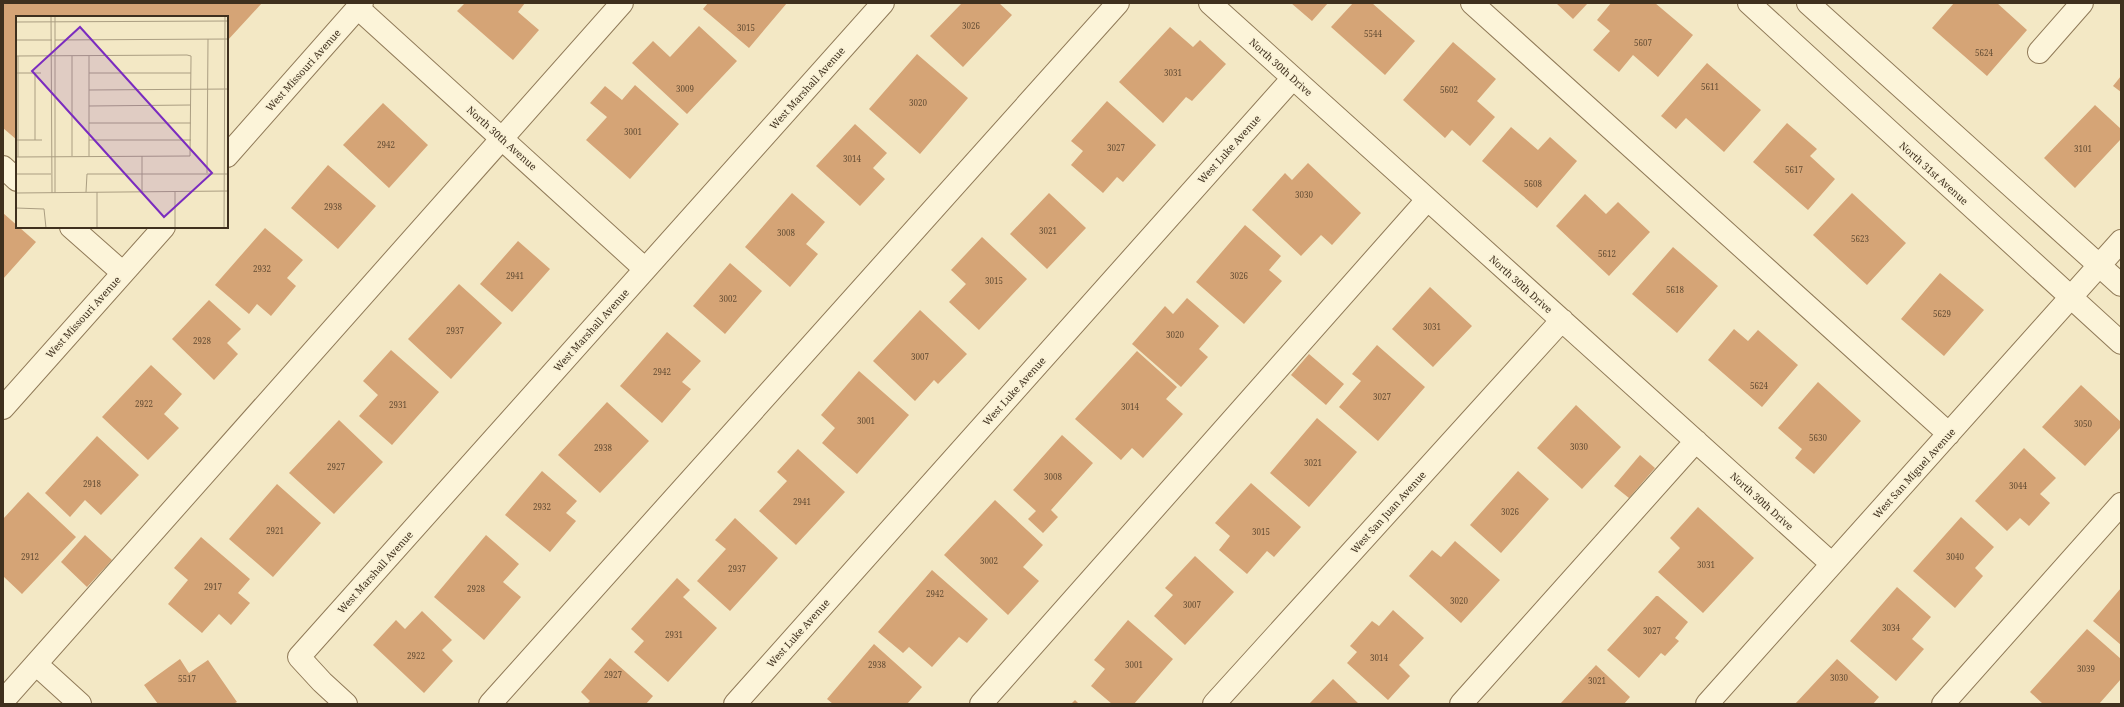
<svg xmlns="http://www.w3.org/2000/svg" width="2124" height="707" font-family="'Noto Serif',serif">
	<rect width="100%" height="100%" fill="#f3e8c5"/>
	<path fill="#d5a476" d="M3,3H262L227,41V17H17V140L3,128Z
		M465,3H525L518,12L539,30L513,60L457,11Z
		M708,3H787L749,48L703,9Z
		M962,3H999L1012,15L963,67L930,36Z
		M1291,3H1328L1312,21Z
		M1353,3H1372L1415,41L1385,75L1331,27Z
		M1556,3H1588L1573,19Z
		M1611,3H1655L1693,35L1658,77L1633,55L1619,72L1593,50L1610,31L1597,20Z
		M1954,3H1997L2027,30L1987,76L1932,28Z
		M699,26L737,61L687,114L632,63L653,41L670,57Z
		M1170,27L1193,47L1200,40L1226,64L1192,101L1186,97L1163,123L1119,82Z
		M1453,42L1496,79L1477,101L1495,117L1470,146L1452,130L1445,138L1403,100Z
		M917,54L968,98L920,154L869,109Z
		M1707,63L1761,110L1724,152L1686,118L1676,129L1661,116Z
		M2121,76V92L2113,86Z
		M635,85L679,124L630,179L586,140L607,117L590,103L605,86L622,100Z
		M1107,101L1156,145L1123,182L1117,177L1103,193L1071,165L1083,151L1071,141Z
		M383,103L428,145L389,188L343,145Z
		M2095,105L2121,129V139L2075,188L2044,158Z
		M1787,123L1817,149L1810,156L1835,179L1808,210L1753,162Z
		M855,124L887,153L873,168L885,179L860,206L816,166Z
		M1511,127L1538,150L1550,137L1577,161L1537,208L1482,161Z
		M1308,163L1361,213L1332,245L1321,235L1301,256L1252,210L1285,173L1292,180Z
		M328,165L376,206L338,249L291,208Z
		M792,193L825,222L806,244L818,254L790,287L745,247Z
		M1049,193L1086,228L1047,269L1010,234Z
		M1852,193L1906,243L1867,285L1813,235Z
		M1585,194L1606,214L1618,202L1650,232L1609,276L1556,226Z
		M3,213L36,242L3,279Z
		M1245,225L1281,256L1269,270L1282,281L1244,324L1196,282Z
		M265,228L303,260L287,278L296,286L271,316L257,304L249,314L215,285Z
		M982,237L1027,279L979,330L949,302L966,284L951,270Z
		M518,241L550,269L512,312L480,284Z
		M1673,247L1718,286L1677,333L1632,294Z
		M730,263L762,291L725,334L693,306Z
		M1940,273L1984,310L1944,356L1901,319Z
		M459,284L502,323L451,379L408,339Z
		M1430,287L1472,326L1433,367L1392,329Z
		M1187,298L1219,326L1199,349L1208,357L1181,387L1132,344L1165,306L1173,314Z
		M209,300L241,329L227,343L238,354L214,380L172,339Z
		M920,310L967,354L938,384L934,380L915,401L873,361Z
		M1734,329L1748,341L1758,330L1798,365L1762,407L1708,360Z
		M667,332L701,361L682,382L691,389L662,423L620,386Z
		M1377,345L1425,387L1378,441L1339,407L1361,381L1352,374Z
		M391,350L439,392L392,445L359,416L378,395L363,381Z
		M1137,351L1177,387L1166,399L1183,414L1143,458L1132,448L1121,460L1075,419Z
		M1309,354L1344,384L1326,405L1291,375Z
		M151,365L182,394L164,414L179,428L148,460L102,417Z
		M859,371L909,415L857,474L822,443L835,428L821,415Z
		M1818,382L1861,421L1814,474L1795,458L1802,449L1778,428Z
		M2081,385L2121,422V427L2085,466L2042,427Z
		M607,402L649,441L600,493L558,455Z
		M1576,405L1621,447L1582,489L1537,448Z
		M1317,418L1357,452L1309,507L1270,473Z
		M339,420L383,462L334,514L289,473Z
		M1062,435L1093,463L1051,510L1058,517L1043,533L1028,519L1036,511L1013,490Z
		M97,436L139,475L101,515L85,500L70,517L45,493Z
		M2024,448L2056,478L2040,494L2050,503L2029,526L2020,518L2007,531L1975,501Z
		M798,449L845,492L796,545L759,511L787,481L777,472Z
		M1640,455L1655,468L1629,498L1614,486Z
		M542,471L577,501L566,513L576,521L550,552L505,515Z
		M1518,471L1549,499L1501,553L1470,525Z
		M1251,483L1301,527L1274,557L1267,551L1247,574L1219,550L1230,536L1215,523Z
		M277,484L321,523L273,577L229,539Z
		M28,492L76,537L22,594L3,576V519Z
		M995,500L1043,545L1023,567L1039,581L1008,615L944,555Z
		M1698,507L1754,558L1703,613L1658,572L1680,548L1670,538Z
		M1961,517L1994,547L1975,568L1983,576L1955,608L1913,571Z
		M735,518L778,558L730,611L697,581L726,549L715,540Z
		M85,535L112,560L87,587L61,562Z
		M486,535L519,564L503,582L521,597L484,640L434,597Z
		M201,537L250,579L238,593L250,603L231,625L219,614L202,633L168,604L188,580L174,568Z
		M1455,541L1500,580L1461,623L1409,576L1432,550L1441,557Z
		M1195,556L1234,592L1185,645L1154,616L1173,595L1165,588Z
		M932,570L988,619L967,643L959,637L932,667L909,647L903,653L878,632Z
		M677,578L690,590L683,597L717,628L668,682L634,652L644,641L631,629Z
		M1897,587L1931,617L1912,639L1924,649L1896,681L1850,641Z
		M2121,588V645L2093,621Z
		M1656,596H1658L1688,622L1675,638L1679,641L1665,656L1661,653L1639,678L1607,650Z
		M1393,610L1424,638L1399,665L1410,676L1388,700L1347,663L1357,652L1350,646L1372,621L1379,626Z
		M422,611L452,640L442,650L453,661L424,693L373,645L396,620L405,629Z
		M1128,620L1173,659L1134,704H1112L1091,686L1105,669L1094,660Z
		M2087,629L2121,659V679L2099,704H2043L2030,692Z
		M874,644L922,687L907,704H833L827,699Z
		M610,658L653,696L646,704H587L590,701L581,692Z
		M180,659L189,673L208,660L237,702L233,704H158L144,685Z
		M1837,659L1879,697L1873,704H1795Z
		M1596,665L1630,697L1624,704H1560Z
		M1333,679L1359,704H1309Z
		M1075,700L1079,704H1071Z"/>
	<g fill="none" stroke-linecap="round" stroke-linejoin="round">
		<defs>
			<path id="minor" d="M1210,3L1832,564
				M1472,3L1949,434
				M1749,3L2121,343
				M1808,3L2121,285
				M358,8L645,269
				M2039,52L2082,3
				M227,156L362,3
				M3,167L17,180
				M71,227L123,273
				M3,408L164,227
				M36,664L80,704
				M3,701L622,3
				M346,704L322,682L299,657L883,3
				M490,704L1118,3
				M735,704L1293,78
				M981,704L1427,200
				M1214,704L1562,320
				M1461,704L1696,441
				M1707,704L2121,241
				M1943,704L2121,504"/>
		</defs>
		<use href="#minor" stroke="#907a58" stroke-width="24"/>
		<use href="#minor" stroke="#fcf4d9" stroke-width="22"/>
	</g>
	<g text-anchor="middle" stroke-width="3" stroke-linejoin="round" paint-order="stroke">
		<g font-size="8" fill="#644d34">
			<text x="971" y="29">3026</text>
			<text x="746" y="31">3015</text>
			<text x="1373" y="37">5544</text>
			<text x="1643" y="46">5607</text>
			<text x="1984" y="56">5624</text>
			<text x="1173" y="76">3031</text>
			<text x="1710" y="90">5611</text>
			<text x="685" y="92">3009</text>
			<text x="1449" y="93">5602</text>
			<text x="918" y="106">3020</text>
			<text x="633" y="135">3001</text>
			<text x="386" y="148">2942</text>
			<text x="1116" y="151">3027</text>
			<text x="2083" y="152">3101</text>
			<text x="852" y="162">3014</text>
			<text x="1794" y="173">5617</text>
			<text x="1533" y="187">5608</text>
			<text x="1304" y="198">3030</text>
			<text x="333" y="210">2938</text>
			<text x="1048" y="234">3021</text>
			<text x="786" y="236">3008</text>
			<text x="1860" y="242">5623</text>
			<text x="1607" y="257">5612</text>
			<text x="262" y="272">2932</text>
			<text x="515" y="279">2941</text>
			<text x="1239" y="279">3026</text>
			<text x="994" y="284">3015</text>
			<text x="1675" y="293">5618</text>
			<text x="728" y="302">3002</text>
			<text x="1942" y="317">5629</text>
			<text x="1432" y="330">3031</text>
			<text x="455" y="334">2937</text>
			<text x="1175" y="338">3020</text>
			<text x="202" y="344">2928</text>
			<text x="920" y="360">3007</text>
			<text x="662" y="375">2942</text>
			<text x="1759" y="389">5624</text>
			<text x="1382" y="400">3027</text>
			<text x="144" y="407">2922</text>
			<text x="398" y="408">2931</text>
			<text x="1130" y="410">3014</text>
			<text x="866" y="424">3001</text>
			<text x="2083" y="427">3050</text>
			<text x="1818" y="441">5630</text>
			<text x="1579" y="450">3030</text>
			<text x="603" y="451">2938</text>
			<text x="1313" y="466">3021</text>
			<text x="336" y="470">2927</text>
			<text x="1053" y="480">3008</text>
			<text x="92" y="487">2918</text>
			<text x="2018" y="489">3044</text>
			<text x="802" y="505">2941</text>
			<text x="542" y="510">2932</text>
			<text x="1510" y="515">3026</text>
			<text x="275" y="534">2921</text>
			<text x="1261" y="535">3015</text>
			<text x="30" y="560">2912</text>
			<text x="1955" y="560">3040</text>
			<text x="989" y="564">3002</text>
			<text x="1706" y="568">3031</text>
			<text x="737" y="572">2937</text>
			<text x="213" y="590">2917</text>
			<text x="476" y="592">2928</text>
			<text x="935" y="597">2942</text>
			<text x="1459" y="604">3020</text>
			<text x="1192" y="608">3007</text>
			<text x="1891" y="631">3034</text>
			<text x="1652" y="634">3027</text>
			<text x="674" y="638">2931</text>
			<text x="416" y="659">2922</text>
			<text x="1379" y="661">3014</text>
			<text x="877" y="668">2938</text>
			<text x="1134" y="668">3001</text>
			<text x="2086" y="672">3039</text>
			<text x="613" y="678">2927</text>
			<text x="1839" y="681">3030</text>
			<text x="187" y="682">5517</text>
			<text x="1597" y="684">3021</text>
		</g>
		<g font-size="10" fill="#3f301e" stroke="#f9f1d5">
			<text transform="translate(1281 67) rotate(42)" y="4">North 30th Drive</text>
			<text transform="translate(303 70) rotate(-48)" y="4">West Missouri Avenue</text>
			<text transform="translate(807 88) rotate(-48)" y="4">West Marshall Avenue</text>
			<text transform="translate(502 138) rotate(42)" y="4">North 30th Avenue</text>
			<text transform="translate(1229 149) rotate(-48)" y="4">West Luke Avenue</text>
			<text transform="translate(1934 173) rotate(42)" y="4">North 31st Avenue</text>
			<text transform="translate(1521 284) rotate(42)" y="4">North 30th Drive</text>
			<text transform="translate(83 317) rotate(-48)" y="4">West Missouri Avenue</text>
			<text transform="translate(591 330) rotate(-48)" y="4">West Marshall Avenue</text>
			<text transform="translate(1014 391) rotate(-48)" y="4">West Luke Avenue</text>
			<text transform="translate(1914 473) rotate(-48)" y="4">West San Miguel Avenue</text>
			<text transform="translate(1762 501) rotate(42)" y="4">North 30th Drive</text>
			<text transform="translate(1388 512) rotate(-48)" y="4">West San Juan Avenue</text>
			<text transform="translate(375 572) rotate(-48)" y="4">West Marshall Avenue</text>
			<text transform="translate(798 633) rotate(-48)" y="4">West Luke Avenue</text>
		</g>
	</g>
	<g transform="translate(16 16)">
		<rect width="212" height="212" fill="#f3e8c5"/>
		<path fill="none" stroke="#ab9e82" stroke-width="1" d="M35,0L36,177M0,6L212,5M0,24H36M39,24L212,23M0,40L171,39L175,40V43L174,140L0,141M2,40V141M73,40V140M1,57H25M19,57V124M73,57H175M73,74L212,73M73,90L175,89M73,107H175M0,124H26M73,124H175M56,140V40M191,157L192,23M0,158H35M70,176L71,158H212M126,176V140M159,176V212M0,177L212,175M39,177V0M0,192L28,193L30,212M81,212V176M208,212L209,0"/>
		<path fill="#7b2cbf" fill-opacity="0.15" stroke="#7b2cbf" stroke-width="2" d="M64,11L196,157L148,201L16,55Z"/>
		<rect width="212" height="212" fill="none" stroke="#3f301e" stroke-width="2"/>
	</g>
	<rect width="2124" height="707" fill="none" stroke="#3f301e" stroke-width="8"/>
</svg>
